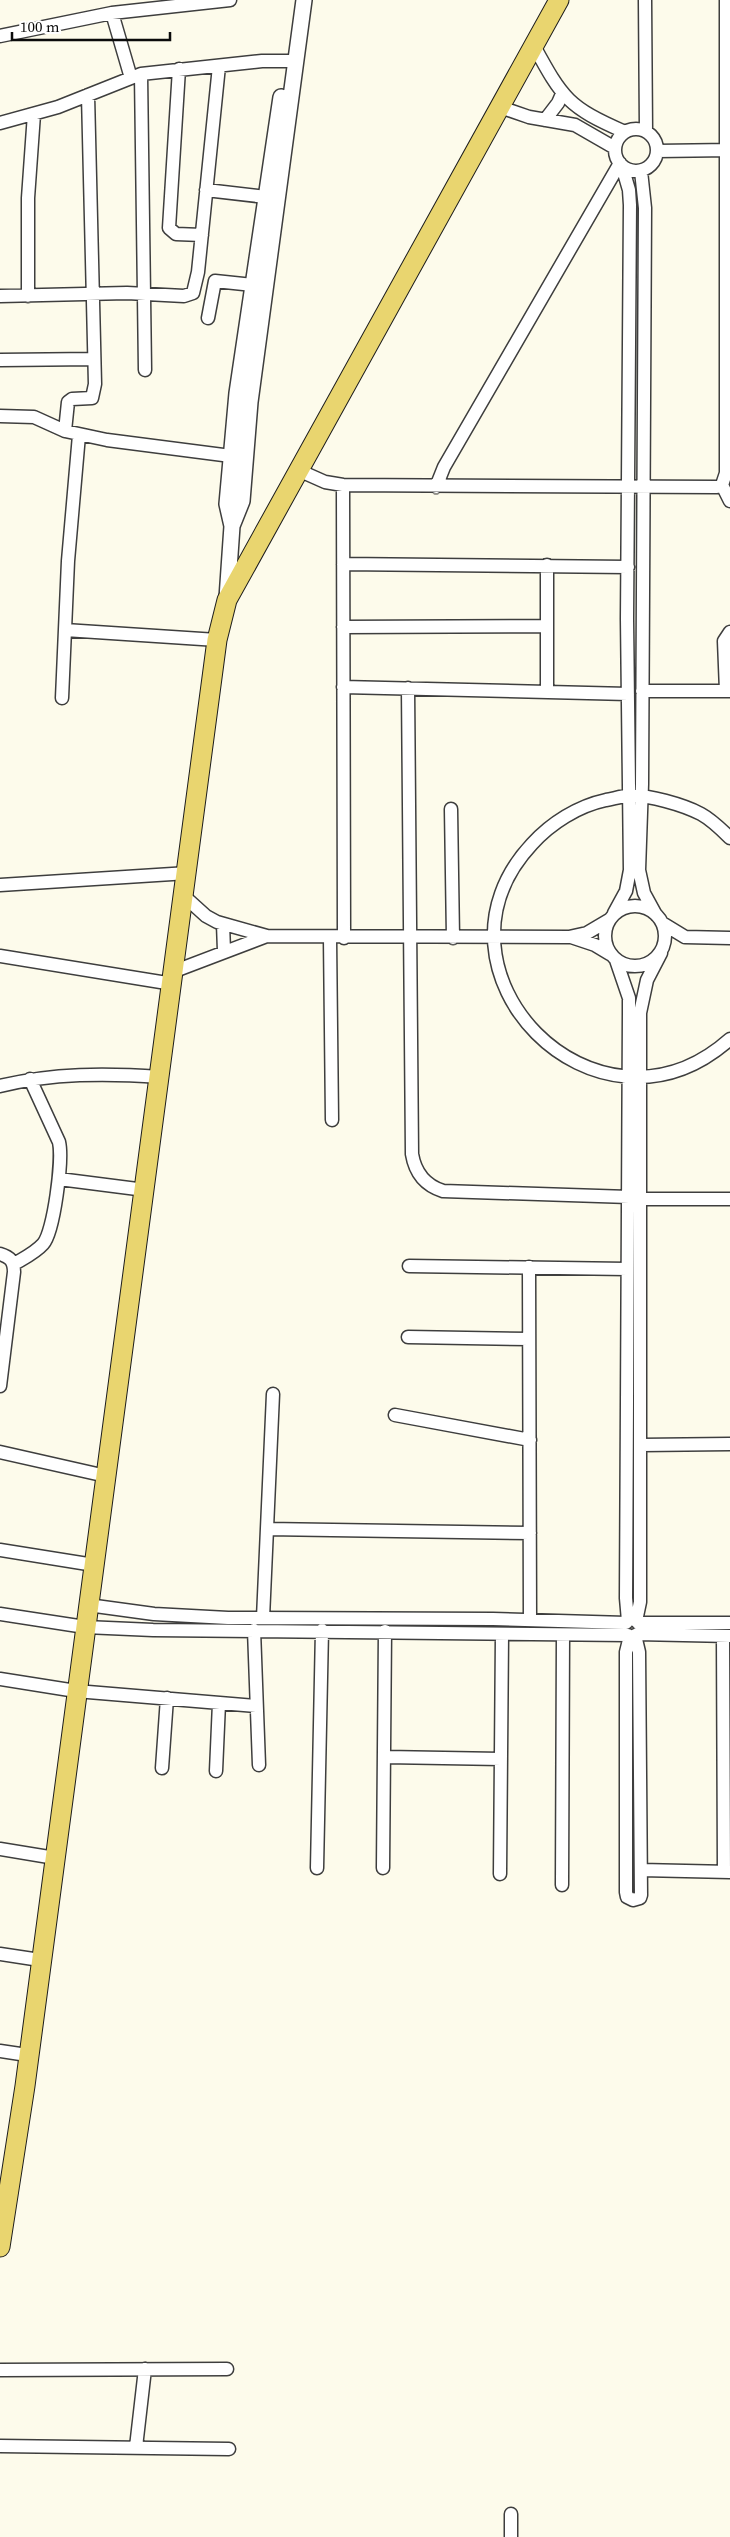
<svg xmlns="http://www.w3.org/2000/svg" width="730" height="2537" font-family="'Source Serif 4',serif">
	<rect width="100%" height="100%" fill="#fdfbeb"/>
	<g fill="none" stroke-linecap="round" stroke-linejoin="round">
		<defs>
			<path id="minor" d="M645,0L646,131
				M112,13L131,78
				M0,36L112,13L230,0
				M534,46C563,99 568,107 625,132
				M179,69L169,228L176,234L202,235
				M141,74L145,370
				M500,107L529,117L575,125L615,148
				M545,120L558,103L562,94
				M0,123L58,107L141,74L262,61H296
				M615 150a21 21 0 1 1 42 0a21 21 0 1 1-42 0Z
				M657,151L730,150
				M641,171L645,208L642,784L639,870L644,893L656,915
				M206,190L266,197
				M0,296L127,293L184,296L193,293L198,272L219,66
				M28,296V198L34,114
				M208,318L215,281L253,285
				M0,360L94,359
				M0,416L34,417L65,431L107,440L231,456
				M65,431L68,402L72,399L92,398L95,384L88,95
				M298,470L325,482L343,485L717,487L722,485L726,473V0
				M343,485L344,938
				M722,485L730,501
				M436,487L444,467L620,163
				M343,564L628,567
				M343,627L547,626
				M65,630L217,640
				M343,687L628,694
				M408,688L412,1154C415,1172 424,1185 443,1191L629,1197
				M642,691H730
				M726,691L724,641L730,632
				M547,692V565
				M62,698L68,561L79,435
				M451,809L453,938
				M730,838C721,829 712,820 701,814C684,805 647,794 628,796C621,796 613,799 606,800C578,806 551,823 532,844C414,970 596,1158 730,1039
				M0,885L188,873
				M185,897L206,916L217,922L267,936L569,937L587,933L609,920
				M605 936a30 30 0 1 1 60 0a30 30 0 1 1-60 0Z
				M614,913L626,891L630,870L627,619L630,205L629,190L622,166
				M662,923L685,937L730,938
				M223,924L224,951
				M571,937L595,945L610,954
				M330,938L332,1120
				M0,956L173,984
				M616,960L629,998V1012L626,1598L628,1621
				M175,971L267,936
				M0,1086C53,1073 106,1073 160,1077
				M59,1179L145,1190
				M641,1199H730
				M0,1254C10,1257 14,1261 14,1272L0,1386
				M14,1264C24,1258 35,1253 43,1244C54,1232 63,1159 59,1142L30,1079
				M409,1266L627,1269
				M529,1267L530,1620
				M408,1337L529,1339
				M395,1415L530,1440
				M641,1445L730,1444
				M0,1452L106,1476
				M267,1529L530,1533
				M0,1550L94,1565
				M88,1605L154,1614L228,1618L493,1619L626,1623
				M0,1614L85,1627L153,1630L628,1635
				M263,1618L273,1394
				M636,1621L640,1602V1013L647,980L661,953
				M638,1623H730
				M254,1630L259,1765
				M637,1634L730,1636
				M630,1636L626,1652V1892L627,1897L633,1900L640,1898L641,1895L639,1652L635,1635
				M723,1636L724,1872
				M0,1679L76,1691L256,1706
				M386,1757L501,1759
				M162,1768L167,1698
				M216,1771L219,1703
				M0,1849L55,1858
				M317,1868L322,1630
				M383,1868L385,1631
				M641,1870L730,1872
				M500,1874L502,1634
				M562,1885L563,1635
				M0,1954L40,1960
				M0,2051L27,2055
				M0,2370L227,2369
				M0,2446L229,2449
				M136,2447L145,2369
				M511,2514V2537"/>
			<path id="tertiary" d="M232,526L227,504L237,393L281,97
				M227,598L232,526L242,501L250,402L304,0"/>
			<path id="primary" d="M0,2247L25,2086L217,640L227,600L559,0"/>
		</defs>
		<use href="#minor" stroke="#3e3e3e" stroke-width="15"/>
		<use href="#tertiary" stroke="#3e3e3e" stroke-width="18"/>
		<use href="#primary" stroke="#1c1c1c" stroke-width="21"/>
		<use href="#minor" stroke="#fff" stroke-width="12"/>
		<use href="#tertiary" stroke="#fff" stroke-width="15"/>
		<use href="#primary" stroke="#e9d56f" stroke-width="19"/>
	</g>
	<path d="M12 32v8h158v-8" fill="none" stroke="#0b0b0b" stroke-width="2.5"/>
	<text x="20" y="32" font-size="15" fill="#0b0b0b" stroke="#ffffff" stroke-width="4" paint-order="stroke">100 m</text>
</svg>
